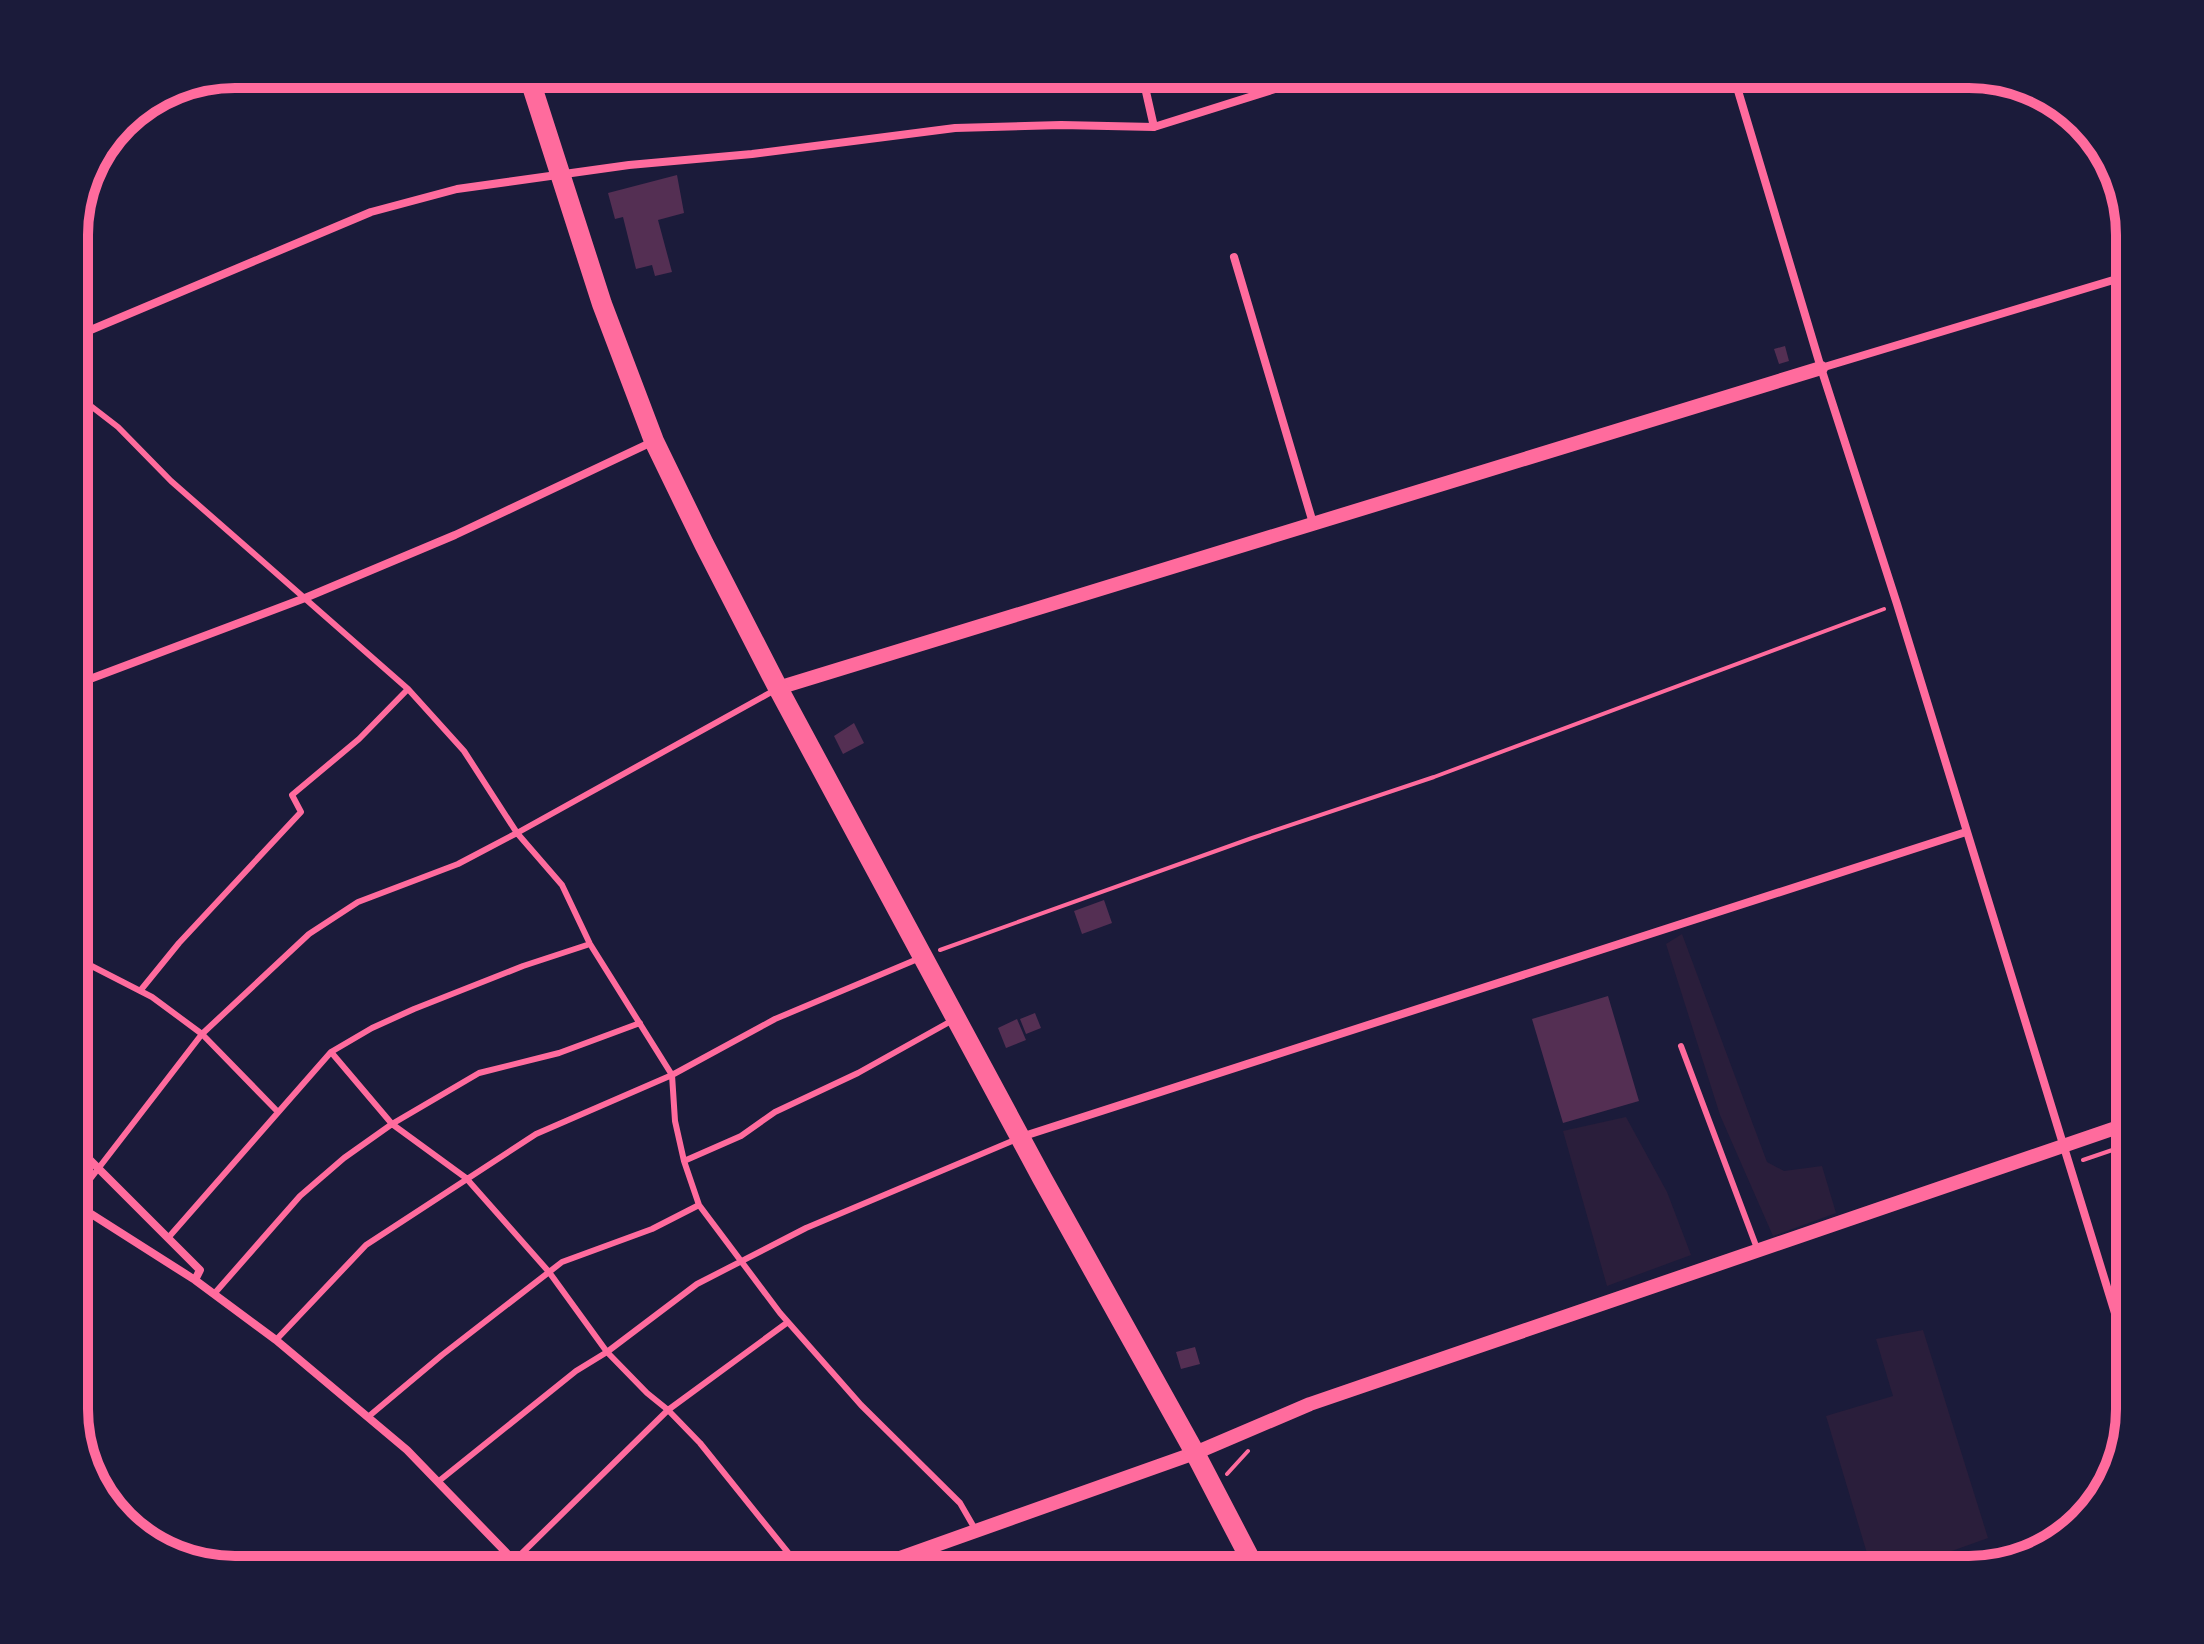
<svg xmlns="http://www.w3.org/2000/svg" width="2204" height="1644" font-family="Jost,sans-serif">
	<rect width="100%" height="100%" fill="#1b1b3a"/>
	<path fill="#2a1e3b" d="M1682,934L1767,1162L1784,1171L1822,1166L1836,1213L1773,1236L1720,1115L1666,944Z
		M1626,1117L1667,1192L1691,1255L1607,1286L1563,1131Z
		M1923,1330L1988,1538L1899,1570H1872L1826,1416L1893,1396L1876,1339Z"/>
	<path fill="#542f53" d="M677,175L684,213L658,220L672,272L655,276L652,265L636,269L623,217L615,219L608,193Z
		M1785,346L1789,361L1779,364L1774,349Z
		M854,723L864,743L843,754L834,736Z
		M1104,900L1112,923L1082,934L1074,911Z
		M1608,996L1639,1101L1563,1123L1532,1019Z
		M1035,1013L1041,1028L1026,1034L1020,1019Z
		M1017,1019L1026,1040L1006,1048L998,1028Z
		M1195,1347L1200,1364L1181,1369L1176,1352Z"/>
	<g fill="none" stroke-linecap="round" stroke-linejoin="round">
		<path stroke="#ff6b9d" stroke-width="4" d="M940,950L1252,838L1434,777L1884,609
			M2083,1160L2130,1144
			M1227,1474L1248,1451"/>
		<path stroke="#ff6b9d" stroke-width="6" d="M74,393L118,427L171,481L408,689L464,751L517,833L562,885L590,944L672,1075L675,1121L684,1161L699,1205L780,1313L861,1405L960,1503L975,1529
			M74,957L152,997L202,1034L278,1112
			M140,991L179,943L301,812L292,795L359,739L408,689
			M1681,1046L1758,1251
			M331,1052L392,1124L479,1073L559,1053L640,1023
			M684,1161L741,1136L775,1112L858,1073L953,1020
			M74,1200L202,1034L309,934L358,902L458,864L517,833L775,690
			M168,1238L331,1052L372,1028L414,1009L523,966L590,944
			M214,1294L300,1196L344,1158L392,1124L466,1178L549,1272L607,1352L647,1393L668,1410L788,1322
			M276,1340L366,1245L536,1134L672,1075L775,1019L920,958
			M368,1417L442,1355L562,1262L652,1229L699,1205
			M439,1481L576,1371L607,1352L697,1284L806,1228L1017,1139
			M514,1561L668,1410L700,1443L802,1570"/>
		<path stroke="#ff6b9d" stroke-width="8" d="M1142,74L1154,127
			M1733,74L1821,368L1897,604L2130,1362
			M1234,257L1313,523
			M74,337L371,212L457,189L629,165L752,154L955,128L1061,125L1154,127L1323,74
			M1821,368L2130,275
			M74,685L305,598L455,535L652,442
			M1021,1137L1966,832
			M74,1144L200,1270L195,1280
			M74,1203L195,1280L276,1340L407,1450L523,1570"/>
		<path stroke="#ff6b9d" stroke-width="14" d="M778,688L1821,368
			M866,1570L1195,1453L1310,1404L2130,1123"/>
		<path stroke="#ff6b9d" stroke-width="20" d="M528,74L602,304L654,441L704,544L778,688L1042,1178L1195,1453L1256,1570"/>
	</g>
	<path d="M0 0H2204V1644H0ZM235 88H1969A147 147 0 0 1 2116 235V1409A147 147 0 0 1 1969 1556H235A147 147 0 0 1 88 1409V235A147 147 0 0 1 235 88Z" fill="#1b1b3a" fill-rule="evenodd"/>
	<path fill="none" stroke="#ff6b9d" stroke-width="10" d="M235 88H1969A147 147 0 0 1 2116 235V1409A147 147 0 0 1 1969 1556H235A147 147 0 0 1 88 1409V235A147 147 0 0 1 235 88Z"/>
</svg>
